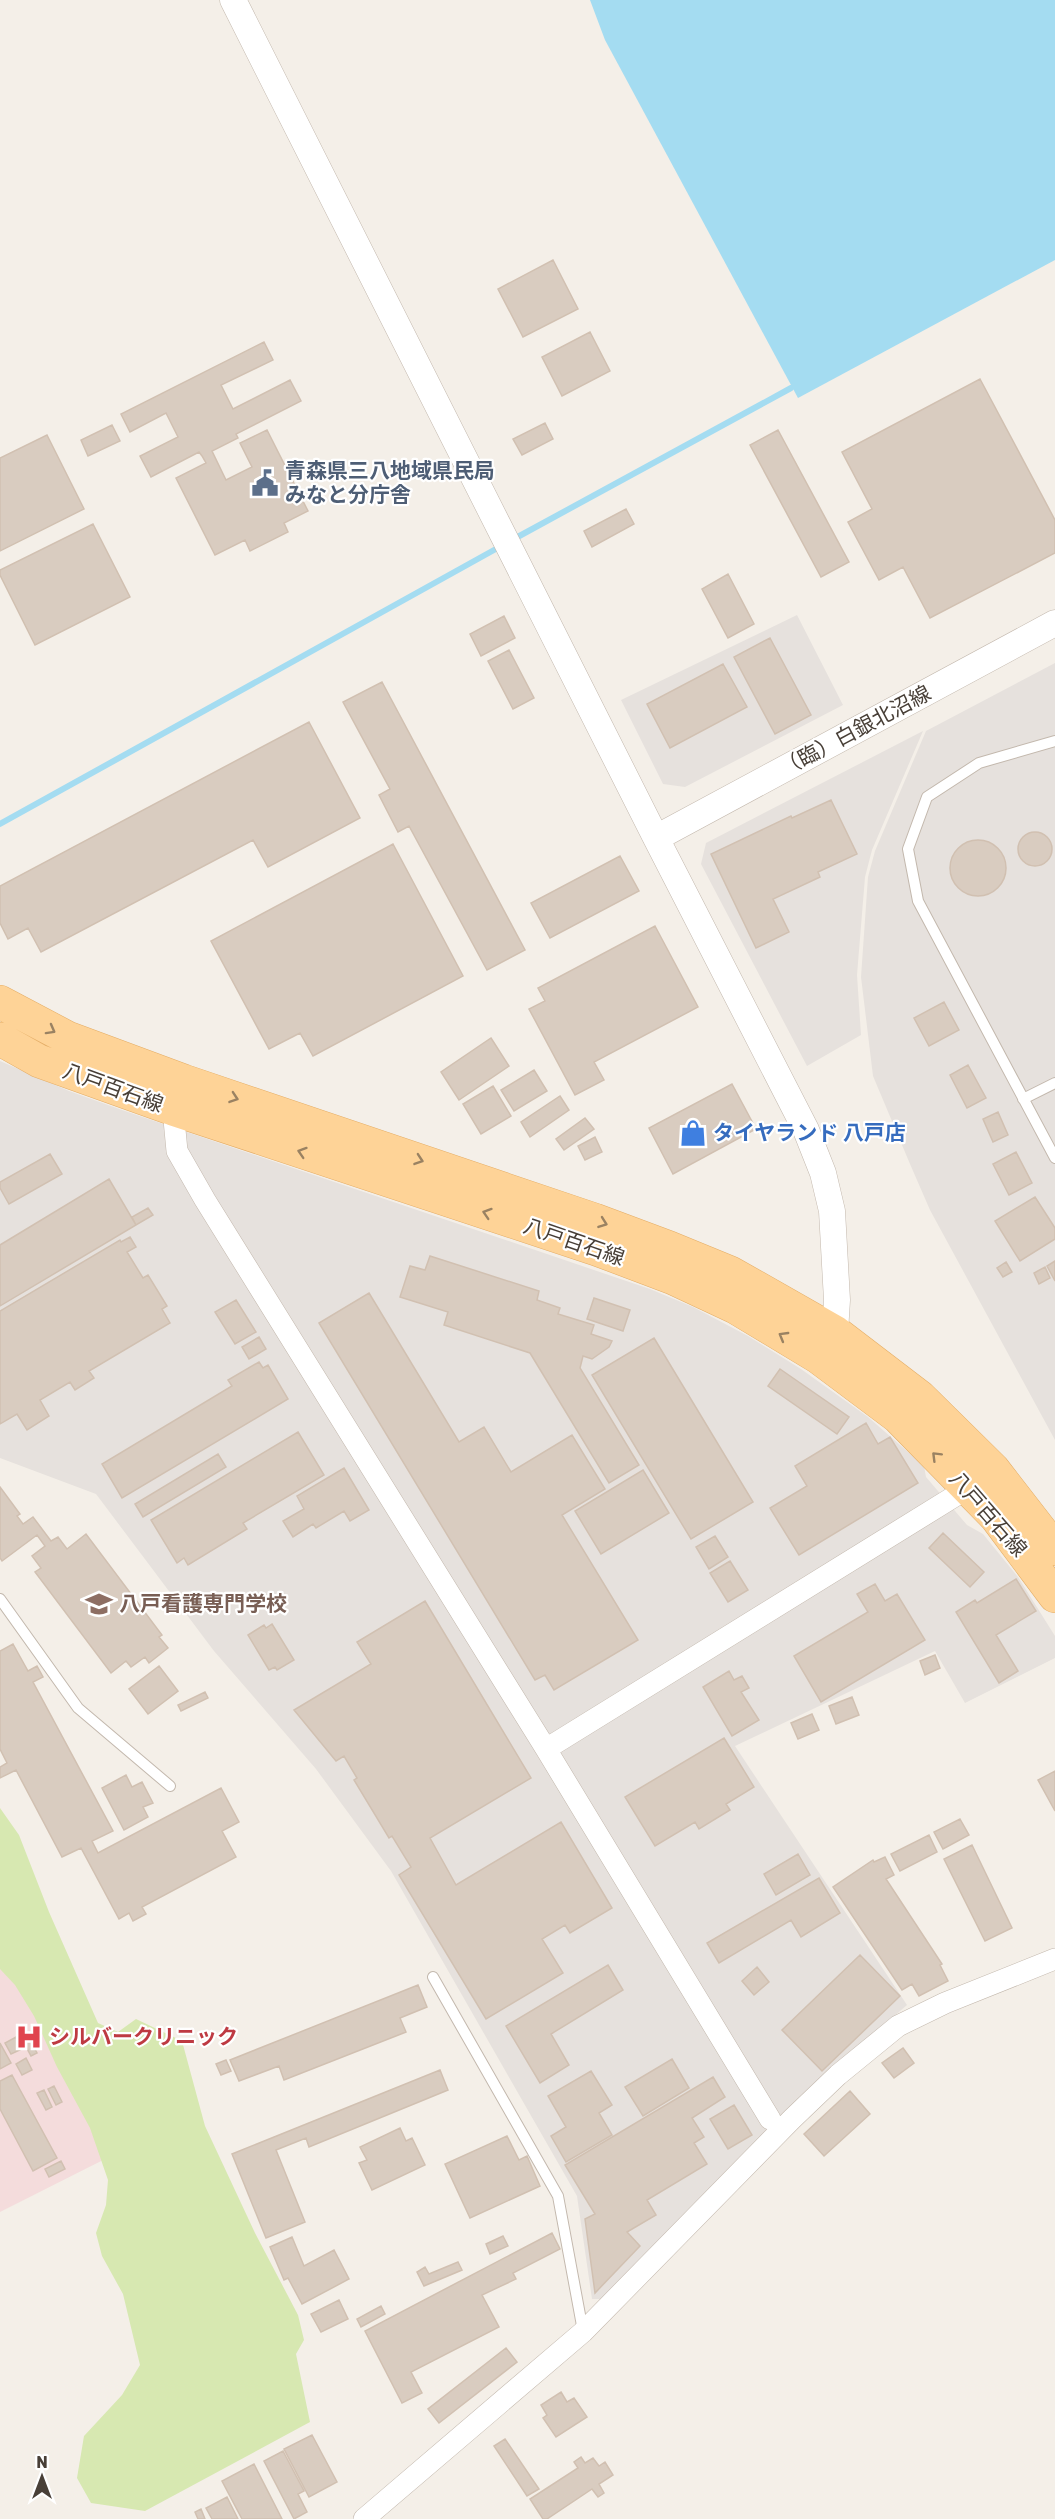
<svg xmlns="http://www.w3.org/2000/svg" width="1055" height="2519" font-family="Rubik,'Noto Sans JP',sans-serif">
	<rect width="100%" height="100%" fill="#f4efe8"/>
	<path fill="#e6e1dd" d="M797,615L843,705L685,787L663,784L621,700Z
		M1055,663V1440L930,1210L910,1164L873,1076L861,977L868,877L875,851L926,731Z
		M923,731L872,850L865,877L857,975L861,1035L807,1066L701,864L706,843Z
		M0,1061L69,1091L122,1110L650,1289L693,1307L748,1336L801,1369L868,1417L924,1466L926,1477L967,1525L983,1534L1018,1577L1055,1636V1658L965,1703L935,1651L735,1746L907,2005L854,2051L606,2299H592L577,2196L391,1871L316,1769L214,1651L96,1494L0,1458Z"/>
	<path fill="#f4dcdc" d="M0,1920L117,2153L0,2212Z"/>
	<path fill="#d7e8b1" d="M0,1808L19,1835L49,1912L98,2023L118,2032L136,2019L182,2041L205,2126L255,2233L298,2315L304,2340L296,2354L310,2422L145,2511L91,2503L77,2478L84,2436L122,2395L140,2365L123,2294L102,2256L96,2233L106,2205L108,2180L90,2128L57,2067L34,2016L15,1985L0,1969Z"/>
	<path fill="#a4dcf1" d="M590,0H1055V260L798,398L605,40Z"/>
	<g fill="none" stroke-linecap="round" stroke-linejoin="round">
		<path stroke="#a4dcf1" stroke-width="6" d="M512,540L791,388
			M0,824L503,545"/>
	</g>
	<path fill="#d9ccc0" stroke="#d1c0b1" stroke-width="1.5" d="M553,260L578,309L523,337L498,289Z
		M590,332L610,371L562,396L542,357Z
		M264,342L273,360L221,385L233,409L290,380L301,401L236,434L238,438L212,451L226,480L252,467L240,443L267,430L308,511L284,523L288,532L250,551L245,540L215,555L176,478L206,463L202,456L199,452L151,477L140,456L178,437L166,413L130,432L121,414Z
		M980,379L1055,520V553L930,618L903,567L879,580L848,522L872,509L842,452Z
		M545,423L553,439L522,455L513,439Z
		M112,425L120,441L88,456L81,440Z
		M778,430L849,562L821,577L750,445Z
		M47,435L84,509L0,551V458Z
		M626,509L634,524L592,547L584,531Z
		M93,524L130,597L35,645L0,575V570Z
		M728,574L754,624L728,638L702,589Z
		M504,616L515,638L481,656L470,634Z
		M770,638L811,715L775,734L734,657Z
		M509,650L534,698L513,709L488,661Z
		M723,664L747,707L670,748L647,704Z
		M382,682L525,950L487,970L409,826L398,832L379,795L390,789L343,702Z
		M309,722L360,818L268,867L253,840L41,952L28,928L8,939L0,923V886Z
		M831,800L857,854L818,872L820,877L773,899L789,932L756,948L711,854L791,816L792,818Z
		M1018 849a17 17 0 1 1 34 0a17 17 0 1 1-34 0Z
		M950 868a28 28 0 1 1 56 0a28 28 0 1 1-56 0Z
		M393,844L463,976L313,1056L300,1033L269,1049L211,941Z
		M620,856L639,891L550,938L531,903Z
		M655,926L698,1007L594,1062L604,1080L575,1095L529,1009L545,1001L538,988Z
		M944,1002L959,1030L929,1046L914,1018Z
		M491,1038L509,1066L459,1100L441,1072Z
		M968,1065L986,1098L967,1108L950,1075Z
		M534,1070L547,1091L514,1111L501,1090Z
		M732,1084L756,1129L673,1174L649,1128Z
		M493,1086L511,1116L481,1134L463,1104Z
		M560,1096L569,1110L530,1137L521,1122Z
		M998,1112L1008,1135L993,1142L983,1119Z
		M585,1118L594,1129L564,1150L556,1139Z
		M595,1137L602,1152L585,1160L578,1146Z
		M1016,1152L1032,1183L1009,1195L993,1164Z
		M50,1154L62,1174L9,1204L0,1188V1182Z
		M109,1179L136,1225L0,1306V1245Z
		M1035,1197L1055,1228V1239L1020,1261L995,1221Z
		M148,1208L153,1215L136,1225L132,1217Z
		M130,1237L136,1247L127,1252L143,1278L148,1275L167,1306L162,1309L170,1323L89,1371L94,1378L75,1390L70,1382L40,1400L49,1416L27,1430L17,1414L0,1424V1311L120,1240L121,1242Z
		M430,1256L539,1291L537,1300L560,1308L558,1314L594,1325L591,1334L612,1341L609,1347L592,1359L583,1356L580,1368L639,1465L609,1483L530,1353L444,1325L448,1312L400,1297L410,1266L425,1270Z
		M1055,1261V1281L1047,1266Z
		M1006,1262L1012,1272L1003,1277L997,1268Z
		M1045,1267L1050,1278L1039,1284L1034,1273Z
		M369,1293L459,1442L484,1427L511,1472L572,1435L605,1489L562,1515L638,1640L554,1690L545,1675L535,1680L319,1323Z
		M594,1298L630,1310L623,1331L587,1319Z
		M236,1300L256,1332L235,1344L215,1312Z
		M259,1337L266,1349L249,1359L242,1347Z
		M654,1338L753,1502L691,1539L592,1375Z
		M259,1362L263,1368L268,1365L288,1399L122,1498L102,1464L232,1386L228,1380Z
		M780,1369L849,1417L837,1434L768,1386Z
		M866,1423L878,1444L890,1437L918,1483L799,1555L770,1508L807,1486L795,1466Z
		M298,1432L324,1475L243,1523L247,1529L188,1565L184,1558L177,1563L151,1520Z
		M218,1454L226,1467L143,1517L135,1504Z
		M344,1468L369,1510L350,1521L344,1511L316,1528L313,1524L293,1537L283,1521L304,1509L297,1496Z
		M643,1470L669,1513L601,1554L575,1511Z
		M0,1487L20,1514L17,1516L23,1524L33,1517L51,1541L58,1537L67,1549L86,1534L162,1635L159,1637L168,1648L149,1663L145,1657L131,1667L126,1661L111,1673L35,1572L41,1568L32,1556L45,1546L37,1535L2,1561L0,1558Z
		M943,1533L984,1572L970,1587L929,1548Z
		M715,1536L728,1557L709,1569L696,1547Z
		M730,1561L748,1590L728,1602L710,1573Z
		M1016,1579L1036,1611L996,1635L1018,1671L999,1683L956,1612L975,1600L977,1603Z
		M875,1584L885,1601L897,1594L925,1640L821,1702L794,1656L868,1612L857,1594Z
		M425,1601L531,1778L430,1838L456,1885L561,1822L612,1908L570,1933L565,1925L542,1939L563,1973L486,2019L399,1875L411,1867L392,1836L389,1838L354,1780L357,1778L344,1756L336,1761L294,1710L371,1664L357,1642Z
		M272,1624L294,1660L277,1670L275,1667L269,1670L248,1635L264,1625L266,1628Z
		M13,1644L28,1671L37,1666L43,1677L33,1682L113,1831L92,1841L98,1853L221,1788L239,1822L222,1831L236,1857L142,1907L146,1914L133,1921L129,1913L119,1919L81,1848L62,1857L16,1770L0,1778V1767L7,1763L0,1749V1651Z
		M935,1655L940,1668L925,1675L920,1661Z
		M159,1666L178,1691L148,1714L129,1689Z
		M729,1671L734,1680L742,1676L749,1688L741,1692L759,1720L732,1736L703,1687Z
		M205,1692L208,1698L181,1711L178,1705Z
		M852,1697L859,1715L836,1724L829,1706Z
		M812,1714L819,1730L798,1739L791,1723Z
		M724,1738L754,1787L726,1804L730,1810L699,1829L695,1822L655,1846L625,1797Z
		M1055,1771V1811L1038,1780Z
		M126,1775L132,1787L142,1782L153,1803L143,1807L148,1817L124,1830L102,1788Z
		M960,1819L969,1835L943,1849L934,1832Z
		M929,1835L937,1852L900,1871L891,1854Z
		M972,1845L1012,1928L985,1941L944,1859Z
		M798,1854L810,1875L776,1895L764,1874Z
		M885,1857L894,1875L886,1879L942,1964L940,1965L948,1981L919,1996L912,1984L902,1990L833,1887L873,1860L874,1862Z
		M819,1878L840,1913L801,1937L791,1920L719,1963L707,1943Z
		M860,1955L900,1996L822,2071L782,2030Z
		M608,1965L623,1990L551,2034L569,2065L540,2083L506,2026Z
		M757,1967L769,1982L754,1995L742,1981Z
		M418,1985L427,2007L400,2018L406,2032L284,2080L279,2066L239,2081L230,2060Z
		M16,2037L22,2049L11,2054L5,2043Z
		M30,2040L37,2053L31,2056L24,2043Z
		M0,2043L11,2063L0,2069Z
		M903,2048L914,2063L894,2078L882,2063Z
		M26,2058L32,2070L22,2075L16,2064Z
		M672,2059L689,2088L643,2116L625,2087Z
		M226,2060L231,2071L221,2075L216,2064Z
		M440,2070L448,2090L309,2147L306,2138L276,2150L305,2222L266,2238L232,2154Z
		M591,2071L612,2105L599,2113L612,2135L566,2162L551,2136L566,2127L548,2096Z
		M12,2075L57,2158L33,2171L0,2109V2081Z
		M713,2077L725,2097L692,2118L704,2137L694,2143L707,2164L647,2200L656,2215L627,2232L640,2246L595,2293L585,2219L595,2214L565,2165Z
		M54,2086L62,2102L56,2105L48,2089Z
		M44,2090L52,2107L46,2110L37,2093Z
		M850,2091L870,2114L824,2156L804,2134Z
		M734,2105L752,2135L728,2149L710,2119Z
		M400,2128L406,2141L412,2138L425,2165L372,2190L359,2163L367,2160L360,2147Z
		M507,2136L519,2160L527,2156L540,2186L470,2218L445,2164Z
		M61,2161L65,2169L49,2177L45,2169Z
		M552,2233L560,2249L513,2273L516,2279L482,2295L499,2327L411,2372L422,2393L402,2403L365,2331Z
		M503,2236L508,2246L490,2254L486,2244Z
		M292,2237L304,2266L334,2250L349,2279L302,2304L288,2278L284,2280L270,2247Z
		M458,2262L462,2270L424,2286L417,2272L425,2267L429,2274Z
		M339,2300L348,2319L321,2332L311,2314Z
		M381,2306L385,2314L361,2327L357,2319Z
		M506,2348L517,2362L439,2423L428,2409Z
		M561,2392L567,2402L574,2398L587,2417L556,2437L543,2418L547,2415L541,2405Z
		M312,2435L337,2482L309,2497L284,2449Z
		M505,2439L539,2489L527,2496L494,2446Z
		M283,2451L304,2491L298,2494L307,2512L294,2519L264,2461Z
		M581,2457L585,2463L593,2458L599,2466L605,2462L613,2475L599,2484L604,2493L598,2497L592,2489L547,2519H543L530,2499L578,2468L574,2462Z
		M254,2464L282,2519H242L222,2481Z
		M227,2497L238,2519H212L206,2508Z
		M201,2509L205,2519H198L195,2512Z"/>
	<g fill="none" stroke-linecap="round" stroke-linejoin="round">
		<defs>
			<path id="service" d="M1055,741L979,763L927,797L908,849L918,901L1055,1158
				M1023,1099L1055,1083
				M0,1599L78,1708L170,1786
				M433,1977L558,2196L583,2331"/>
			<path id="minor" d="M177,1100L173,1109L177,1151L205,1200L546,1749L770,2119
				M546,1749L976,1483
				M364,2519L583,2332L792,2119L838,2075L898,2026L945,2003L1055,1959"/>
			<path id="tertiary" d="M233,0L656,838L806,1130L823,1173L832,1211L837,1300L835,1332L825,1346
				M656,838L1055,623"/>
			<path id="primary" d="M0,1002L68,1038L184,1081L595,1220L670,1248L731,1273L835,1332L920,1397L993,1469L1055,1549
				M0,1039L39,1061L173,1109L596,1249L673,1278L735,1307L818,1357L898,1417L996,1517L1055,1596"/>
		</defs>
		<use href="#service" stroke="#c3b8ad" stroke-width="12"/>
		<use href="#minor" stroke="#c3b8ad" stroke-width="22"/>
		<use href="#tertiary" stroke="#c3b8ad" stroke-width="27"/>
		<use href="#primary" stroke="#e4ad66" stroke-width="34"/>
		<use href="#service" stroke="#fff" stroke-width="10"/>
		<use href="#minor" stroke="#fff" stroke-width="21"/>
		<use href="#tertiary" stroke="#fff" stroke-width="26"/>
		<use href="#primary" stroke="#fed397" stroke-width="33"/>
	</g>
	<defs><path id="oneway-chevron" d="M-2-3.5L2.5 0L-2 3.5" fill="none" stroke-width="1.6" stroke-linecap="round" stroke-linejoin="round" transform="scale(1.5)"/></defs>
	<g stroke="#9a8262">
		<use href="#oneway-chevron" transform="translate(51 1030) rotate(29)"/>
		<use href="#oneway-chevron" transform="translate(234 1098) rotate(19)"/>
		<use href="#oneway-chevron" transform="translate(302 1152) rotate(-162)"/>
		<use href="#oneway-chevron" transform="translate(419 1160) rotate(19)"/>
		<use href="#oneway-chevron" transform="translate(487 1213) rotate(-162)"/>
		<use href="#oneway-chevron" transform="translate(603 1223) rotate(20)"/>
		<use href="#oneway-chevron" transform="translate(783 1336) rotate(-150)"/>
		<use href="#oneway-chevron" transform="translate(936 1456) rotate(-135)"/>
	</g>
	<defs>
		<symbol id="civic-bare" viewBox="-9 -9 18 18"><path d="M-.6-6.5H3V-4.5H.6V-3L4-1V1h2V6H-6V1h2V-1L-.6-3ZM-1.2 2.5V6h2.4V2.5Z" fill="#5c6f8a" stroke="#fff" stroke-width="2.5" paint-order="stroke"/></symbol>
		<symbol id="shop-bare" viewBox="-9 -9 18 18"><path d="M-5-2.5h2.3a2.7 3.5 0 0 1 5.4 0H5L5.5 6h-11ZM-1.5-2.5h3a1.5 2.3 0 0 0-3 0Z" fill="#3f7fe0" stroke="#fff" stroke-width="2.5" paint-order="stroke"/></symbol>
		<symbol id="university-bare" viewBox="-9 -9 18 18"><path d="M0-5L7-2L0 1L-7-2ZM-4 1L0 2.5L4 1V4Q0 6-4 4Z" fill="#8d6e63" stroke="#fff" stroke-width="2.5" paint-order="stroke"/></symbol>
		<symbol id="hospital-bare" viewBox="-9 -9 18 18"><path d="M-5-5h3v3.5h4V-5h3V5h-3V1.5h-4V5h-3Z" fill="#e0444e" stroke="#fff" stroke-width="2.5" paint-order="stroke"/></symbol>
	</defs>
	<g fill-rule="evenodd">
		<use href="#civic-bare" x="246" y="464" width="38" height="38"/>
		<use href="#shop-bare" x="674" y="1114" width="38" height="38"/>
		<use href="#university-bare" x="80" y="1585" width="38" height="38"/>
		<use href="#hospital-bare" x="10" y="2018" width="38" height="38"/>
	</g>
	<g text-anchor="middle" stroke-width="4.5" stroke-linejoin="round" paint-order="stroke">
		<g font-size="21" font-weight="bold" fill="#4e5e75" stroke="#fff" text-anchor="start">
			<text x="285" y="478">青森県三八地域県民局<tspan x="285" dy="24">みなと分庁舎</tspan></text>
		</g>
		<g font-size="21" fill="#483f37" stroke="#fff">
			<text transform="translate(855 731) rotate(-28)" y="7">（臨）白銀北沼線</text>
			<text transform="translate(113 1088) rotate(20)" y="7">八戸百石線</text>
			<text transform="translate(574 1242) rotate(19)" y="7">八戸百石線</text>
			<text transform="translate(988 1514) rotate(49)" y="7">八戸百石線</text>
		</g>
		<g font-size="21" font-weight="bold" fill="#366cbe" stroke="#fff" text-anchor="start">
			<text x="713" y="1140">タイヤランド 八戸店</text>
		</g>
		<g font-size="21" font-weight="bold" fill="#785e54" stroke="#fff" text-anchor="start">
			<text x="119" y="1611">八戸看護専門学校</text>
		</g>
		<g font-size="21" font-weight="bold" fill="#be3a42" stroke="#fff" text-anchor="start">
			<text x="49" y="2044">シルバークリニック</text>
		</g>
	</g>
	<g transform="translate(42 2477)" stroke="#ffffff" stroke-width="4.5" paint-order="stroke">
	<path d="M0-4.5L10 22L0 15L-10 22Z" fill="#483f37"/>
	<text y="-9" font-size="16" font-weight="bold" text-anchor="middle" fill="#483f37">N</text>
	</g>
</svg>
